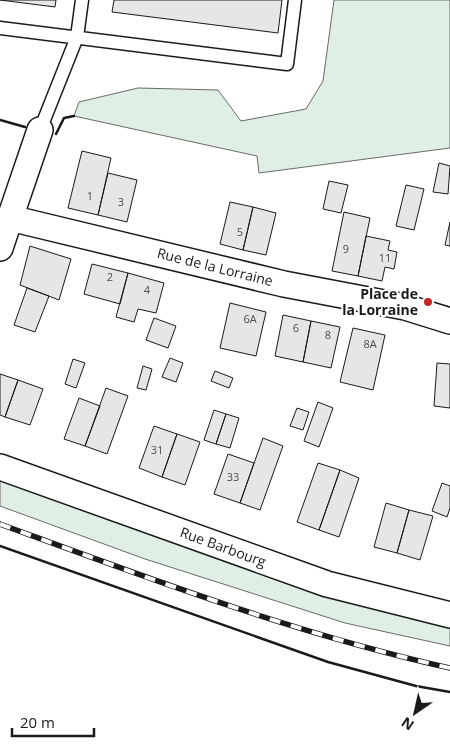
<svg xmlns="http://www.w3.org/2000/svg" width="450" height="748" font-family="'Open Sans',sans-serif">
	<rect width="100%" height="100%" fill="#fff"/>
	<path fill="#e0efe3" stroke="#6a6a6a" d="M334,0H450V148L259,173L257,156L74,116L79,102L138,88L218,90L241,121L306,109L323,81Z
		M0,467L450,615V646L345,623L145,559L0,506Z"/>
	<path fill="#e6e6e6" stroke="#1a1a1a" d="M0,0H56L55,7Z
		M114,0H282L278,33L112,12Z
		M82,151L111,158L98,215L68,208Z
		M439,163L450,166L448,194L433,192Z
		M108,173L137,180L127,222L98,215Z
		M329,181L348,185L341,213L323,209Z
		M406,185L424,189L414,230L396,226Z
		M230,202L253,207L243,250L220,244Z
		M253,207L276,213L266,255L243,250Z
		M344,212L370,218L358,276L332,271Z
		M450,222V246L445,245Z
		M366,236L390,241L388,250L397,252L394,269L385,267L382,281L358,276Z
		M30,246L71,259L59,300L20,285Z
		M92,264L128,273L120,304L84,294Z
		M128,273L164,283L156,313L138,309L134,322L116,317Z
		M27,288L49,296L35,332L14,325Z
		M230,303L266,312L256,356L220,348Z
		M283,315L311,321L303,362L275,356Z
		M154,318L176,326L168,348L146,340Z
		M311,321L340,327L331,368L303,362Z
		M353,328L385,335L373,390L340,382Z
		M170,358L183,363L176,382L162,377Z
		M73,359L85,363L76,388L65,384Z
		M437,363L450,364V408L434,406Z
		M143,366L152,369L146,390L137,388Z
		M215,371L233,378L229,388L211,381Z
		M0,374L18,380L5,417L0,415Z
		M18,380L43,389L30,425L5,417Z
		M106,388L128,396L107,454L85,446Z
		M79,398L100,406L85,446L64,439Z
		M318,402L333,408L319,447L304,441Z
		M297,408L309,412L303,430L290,426Z
		M214,410L226,414L216,444L204,440Z
		M226,414L239,418L230,448L216,444Z
		M154,426L177,434L162,477L139,468Z
		M177,434L200,442L185,485L162,477Z
		M263,438L283,446L260,510L240,503Z
		M228,454L254,463L240,503L214,494Z
		M318,463L340,470L319,530L297,522Z
		M340,470L359,478L339,537L319,530Z
		M442,483L450,486V508L447,517L432,511Z
		M386,503L409,510L397,553L374,547Z
		M409,510L433,516L420,560L397,553Z"/>
	<g fill="none" stroke-linecap="round" stroke-linejoin="round">
		<defs>
			<path id="lane" d="M0,28L287,64L295,0
				M40,130L77,37L82,0"/>
			<path id="street" d="M10,218L40,130
				M0,248L10,218L284,284L405,307L450,321
				M0,467L327,584L450,615"/>
		</defs>
		<use href="#lane" stroke="#1a1a1a" stroke-width="15"/>
		<use href="#street" stroke="#1a1a1a" stroke-width="28"/>
		<use href="#lane" stroke="#fff" stroke-width="12"/>
		<use href="#street" stroke="#fff" stroke-width="25"/>
		<defs>
			<path id="rail" d="M0,524C148,578 296,634 450,668"/>
		</defs>
		<use href="#rail" stroke="#1a1a1a" stroke-width="5.5"/>
		<use href="#rail" stroke="#fff" stroke-width="4" stroke-dasharray="11" stroke-linecap="butt"/>
		<path stroke="#1a1a1a" stroke-width="2.5" d="M0,120L25,127
			M56,134L64,118L74,116
			M0,546L328,662L416,686L450,692"/>
	</g>
	<circle fill="#c62828" stroke="#fff" stroke-width="2" cx="428" cy="302" r="5"/>
	<g text-anchor="middle" stroke-width="4" stroke-linejoin="round" paint-order="stroke">
		<g font-size="11" fill="#4d4d4d">
			<text x="90" y="200">1</text>
			<text x="121" y="206">3</text>
			<text x="240" y="236">5</text>
			<text x="346" y="253">9</text>
			<text x="385" y="262">11</text>
			<text x="110" y="281">2</text>
			<text x="147" y="294">4</text>
			<text x="250" y="323">6A</text>
			<text x="296" y="332">6</text>
			<text x="328" y="339">8</text>
			<text x="370" y="348">8A</text>
			<text x="157" y="454">31</text>
			<text x="233" y="481">33</text>
		</g>
		<g font-size="14" fill="#1a1a1a" stroke="#fff">
			<text transform="translate(215 267) rotate(14)" y="5">Rue de la Lorraine</text>
			<text transform="translate(223 547) rotate(20)" y="5">Rue Barbourg</text>
		</g>
		<g font-size="14" font-weight="bold" fill="#1a1a1a" stroke="#fff" text-anchor="end">
			<text x="418" y="299">Place de<tspan x="418" dy="16">la Lorraine</tspan></text>
		</g>
	</g>
	<g transform="translate(415 713) rotate(214)" stroke="#ffffff" stroke-width="4" paint-order="stroke">
	<path d="M0-4L9 19L0 12L-9 19Z" fill="#1a1a1a"/>
	<text y="-8" font-size="14" font-weight="bold" text-anchor="middle" fill="#1a1a1a">N</text>
	</g>
	<path d="M12 728v8h82v-8" fill="none" stroke="#1a1a1a" stroke-width="2.5"/>
	<text x="20" y="728" font-size="15" fill="#1a1a1a" stroke="#ffffff" stroke-width="4" paint-order="stroke">20 m</text>
</svg>
